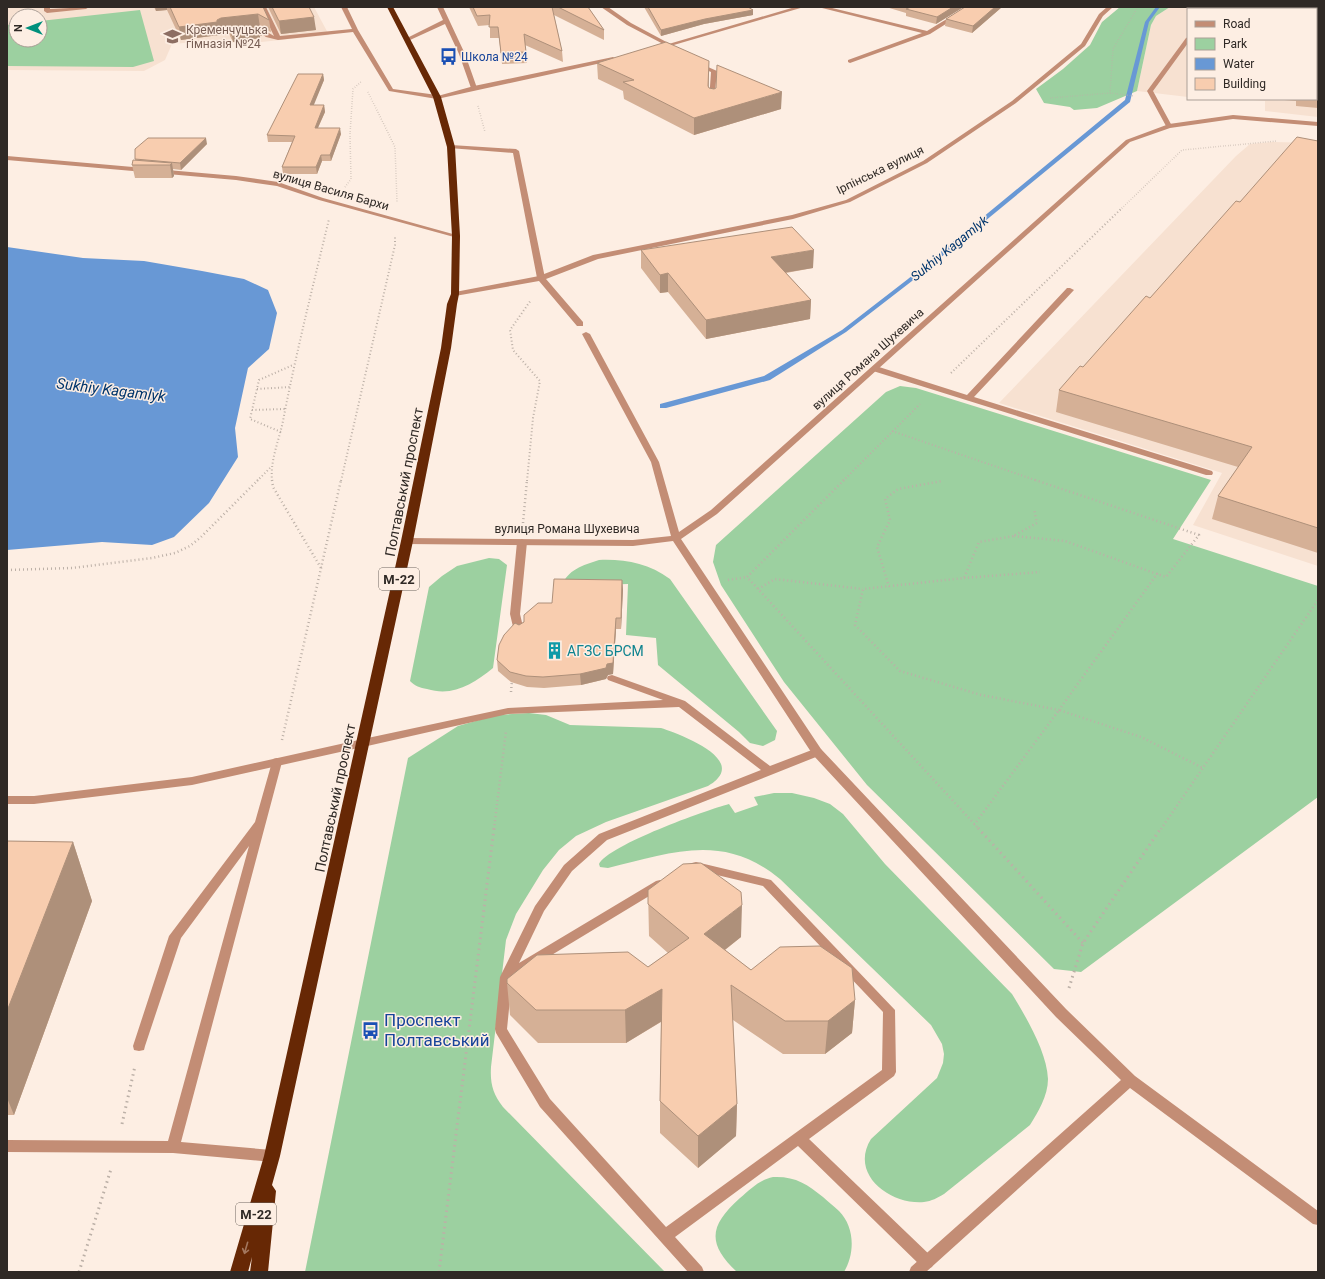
<svg xmlns="http://www.w3.org/2000/svg" width="1325" height="1279" font-family="Roboto,sans-serif">
	<rect width="100%" height="100%" fill="#fdeee3"/>
	<path fill="#f7e1d1" fill-rule="evenodd" d="M7,7H314L329,35L242,44L218,40L172,44L165,60L144,71L7,70ZM16,16H40V40H16Z
		M1170,7H1318V117L1265,111V101L1242,99H1316V9H1188V97L1137,91L1151,25L1156,16Z
		M1273,142L1318,143V566L1193,525L1222,473L999,403L1236,156L1250,144Z"/>
	<path fill="#9cd0a0" d="M1120,7H1170L1156,16L1151,25L1137,91L1097,108L1074,110L1070,107L1044,103L1036,89L1063,69L1090,45L1102,22Z
		M140,10L154,61L133,67L7,66V25L16,24V40H40V21Z
		M900,386L916,388L1211,480L1173,539L1318,586V797L1081,972L1054,969L867,785L784,682L721,585L713,562L716,545L886,392Z
		M489,558L499,559L507,565L493,668C473,684 453,697 427,689C420,688 415,686 410,681L429,587L442,576L457,566Z
		M599,560C625,559 648,563 670,579L777,731L775,740L763,746L750,743L739,732L658,665L656,638L626,635L628,584L562,586C567,570 583,565 599,560Z
		M529,713L546,715L570,725L661,728C676,733 738,755 718,778C716,781 711,784 708,786L606,822L576,836L559,850L543,870L516,914L506,940L491,1067C490,1084 493,1094 503,1107L665,1272H305L408,758L458,726L497,715Z
		M774,793H792L814,798L830,804L843,814L885,864L1012,994C1026,1017 1047,1052 1048,1079C1048,1096 1038,1112 1030,1125L944,1194C937,1198 932,1201 924,1202C890,1205 849,1174 871,1139L937,1078L943,1063L944,1054L942,1044L931,1025L780,879C723,832 671,853 608,868L600,867L599,864C609,845 706,810 729,804L735,813L758,805L754,797Z
		M773,1177C795,1176 807,1184 823,1197C828,1202 834,1206 839,1211C855,1227 855,1254 844,1272H737C706,1243 710,1225 740,1198C751,1189 759,1180 773,1177Z"/>
	<path fill="#6898d5" d="M7,247L83,258L144,261L202,271L244,279L268,290L277,313L269,349L248,368L235,428L238,457L209,503L174,537L152,545L102,542L7,550Z"/>
	<g fill="none" stroke-linecap="round" stroke-linejoin="round">
		<path fill="#6898d5" fill-rule="evenodd" d="M1156,7H1160L1149,22L1130,102L912,281L846,332L770,380L666,408H660V404L764,376L842,330L908,279L1125,100L1145,22Z"/>
		<path stroke="#bcb0a7" stroke-width="1.5" stroke-dasharray="0.5 2" stroke-linecap="butt" d="M368,92L395,147L397,202
			M1110,93L1134,96
			M1050,98L1110,93L1113,49L1138,7
			M478,106L485,132
			M345,187L351,179L350,134L353,89L362,81
			M1120,210L1182,150L1277,141"/>
		<path stroke="#bcb0a7" stroke-width="2" stroke-dasharray="1 2.5" stroke-linecap="butt" d="M951,373L1121,209
			M257,389L290,387
			M252,410L285,409
			M892,431L1038,481
			M281,432L250,419L259,380L293,365
			M257,481L270,468
			M272,481C270,460 279,441 283,421C296,353 313,286 329,219
			M341,481L395,245V237
			M527,481L533,418L540,381L513,350L510,330L531,300
			M843,481L920,404"/>
		<path stroke="#bcb0a7" stroke-width="2.5" stroke-dasharray="1 3" stroke-linecap="butt" d="M272,480L273,487L321,568
			M844,480L747,577L979,829
			M1035,480L1199,535L1166,577L1157,574
			M523,523L527,480
			M1015,535L1037,523L1034,509
			M1014,536L1065,541L1157,574L1059,710L981,695L900,671L855,625L863,589L964,578L979,542Z
			M7,570L72,568L152,558L175,553L190,546L201,537L258,480
			M964,578L1040,572
			M728,580L747,577
			M889,587L877,547L890,520L885,499L898,489L942,481
			M758,589L775,579L863,589
			M511,692L512,680
			M282,740L341,480
			M974,825L1059,710L1141,737L1203,768
			M494,829L506,731
			M1161,829L1318,600"/>
		<path stroke="#bcb0a7" stroke-width="3" stroke-dasharray="1.5 4" stroke-linecap="butt" d="M978,828L1083,943
			M1069,988L1083,943L1161,828
			M122,1124L135,1066
			M79,1272L111,1169
			M439,1272L494,828"/>
		<path fill="#c38d75" fill-rule="evenodd" d="M44,7H50V9L89,7L86,9L47,13L44,11Z
			M260,7H266L280,36L352,29L341,7H347L358,30L393,89L437,95L440,97L437,99L389,91L353,32L278,40L266,37L259,32L221,35L220,34L223,32L260,28L274,36Z
			M437,7H443L465,54L477,88L476,89L471,88L459,54L445,24L410,40L405,39L443,20Z
			M601,7H608L631,23L672,45L667,46L627,25Z
			M818,7H828L927,31L955,14L960,15L930,34L850,63L848,62V60L922,33Z
			M1209,7H1215L1213,9H1207Z
			M1316,24H1318V28H1316Z
			M1188,37V43L1153,91L1172,126L1169,128L1166,126L1147,91L1186,38Z
			M695,63H699L717,71L714,102L709,101L711,72L695,65Z
			M451,145L516,149L519,151L545,278L544,280H541L537,278L513,153L449,148V146Z
			M1067,288H1070L1074,290L974,397L1212,471L1213,473L1212,475H1206L873,371L872,369L873,367H879L967,395Z
			M522,539L527,542L520,614L524,631L519,634L514,631L510,614L517,542Z
			M612,675L685,701L770,766L817,748L821,749L822,752L821,755L607,840L572,871L544,911L519,963L656,881L660,880L664,881L666,884L664,887L512,979L507,1029L550,1099L666,1227L882,1070L883,1012L763,886L696,870L692,869L690,866L692,863L696,862L771,880L895,1010L896,1072L894,1076L809,1139L932,1257L934,1262L932,1267L927,1269L922,1267L798,1146L675,1237L702,1267L704,1272H688L540,1107L496,1033L495,1029L500,977L535,906L564,865L599,834L761,770L679,707L508,714L363,747L359,746L358,743L359,740L363,739L508,708L663,700L608,680L607,678L608,676Z
			M277,758L281,759L282,762L181,1142L272,1150L277,1152L279,1156L277,1160L272,1162L173,1153L7,1152V1140L168,1141L249,846L181,938L145,1046L144,1050L139,1051L134,1050L133,1046L169,936L255,822L272,762L273,759Z"/>
		<path fill="#c38d75" fill-rule="evenodd" d="M795,7H804L660,49L655,48Z
			M1107,7H1113L1103,16L1085,46L1016,103L927,163L850,202L793,219L598,259L546,279L583,322V326H577L539,281L455,296L451,294L455,292L539,276L593,255L792,215L846,200L923,161L1012,101L1081,44L1099,14Z
			M613,57L616,59L615,60L437,99L434,97L474,86Z
			M1233,115L1318,122V126L1233,119L1170,128L1130,142L717,514L681,539L821,749L1066,1009L1135,1076L1318,1211V1225L1313,1224L1130,1088L926,1272H909L911,1267L1121,1080L1056,1017L813,755L673,541L633,546L407,544L402,541L407,538L633,540L671,536L651,462L582,334L586,332L590,334L659,462L679,532L711,510L1126,140L1169,124Z
			M7,156L236,176L278,182L323,198L460,236L456,238L454,237L319,200L277,186L236,180L7,160Z
			M363,739L367,740L368,743L367,746L192,785L34,804H7V796H34L192,777Z"/>
		<path fill="#672805" fill-rule="evenodd" d="M387,7H393L441,97L455,147L460,236L459,294L457,304L451,348L413,541L280,1156L272,1185L276,1191L268,1272H250L252,1257L248,1272H230L264,1156L401,541L441,348L447,304L451,294L452,236L447,147L433,97Z"/>
	</g>
	<path fill="#d5b096" d="M154,7H263L269,20L271,32L260,27L223,31L219,33V35L181,40L167,10L156,11Z
		M268,7H309L316,30L281,34Z
		M469,7H588L604,30V40L554,15L562,51L563,62L525,45L527,63L502,64L499,38H490V25L478,26Z
		M644,7H748L753,10V15L704,24L661,36Z
		M886,7H1002L972,33L945,26L946,19L964,8H962L936,24L906,16V13Z
		M229,30L262,36H260V38L233,42L230,36Z
		M1316,42H1318V108L1296,106V101L1284,100V99H1316Z
		M709,61L708,87L709,88L781,109L694,135L624,99L623,91L598,79L597,63Z
		M323,74L324,80L313,105H324L325,112L318,128L341,134L331,161H322L317,174H283L282,167L292,142H268L267,135Z
		M1318,141V553L1212,519L1218,496L1238,467L1056,412L1059,390L1083,367L1150,298L1240,202Z
		M207,144L181,170L173,169L174,176L172,178H135L132,165L135,160V149Z
		M641,250L813,268L786,273L811,300L810,319L706,339L668,292L660,293L641,268Z
		M622,580L623,590L621,629H616L613,674L608,675L606,679L581,685L544,688L527,687L511,682L498,671L497,660L519,625L552,603Z
		M7,841L73,842L92,901L14,1115H7Z
		M648,890L741,937L725,950L751,970L855,1000L852,1033L825,1054H783L733,1020L737,1104L736,1136L698,1168L660,1133V1101L661,1022L626,1043H538L510,1015L507,983L648,967L668,953L649,936Z"/>
	<path fill="#ae907a" d="M155,7H167V10L156,11Z
		M953,7H962V8L936,24L937,17Z
		M995,7H1002L972,33L973,26Z
		M753,10V15L704,24L661,36V30L705,19Z
		M258,14L260,27L223,31L219,33V35L181,40L179,27L217,20L221,18Z
		M314,17L316,30L281,34L279,21Z
		M261,30L262,36H260V38L233,42L232,36Z
		M709,61V77L708,103V86Z
		M323,74L324,80L311,112L310,105Z
		M782,92L781,109L694,135V118Z
		M324,105L325,112L315,134V128Z
		M340,128L341,134L331,161L330,155Z
		M206,138L207,144L181,170L180,163Z
		M321,155L322,161L317,174L316,167Z
		M172,163L174,176L172,178L170,165Z
		M814,250L813,268L770,275L771,257Z
		M668,273V292L660,293V275Z
		M811,300L810,319L706,339V320Z
		M622,580L623,590L621,629V618Z
		M616,618V629L613,674L608,675L606,679L581,685L580,674Z
		M73,842L92,901L14,1115L7,1098V1011Z
		M742,905L741,937L703,967L704,934Z
		M662,989V1021L626,1043L625,1010Z
		M855,1000L852,1033L825,1054L828,1021Z
		M737,1104L736,1136L698,1168V1136Z"/>
	<path fill="#f8cdaf" stroke="#ae907a" d="M170,7H263L269,20L258,14L221,18L217,20V22L179,27Z
		M272,7H309L314,17L279,21Z
		M473,7H552L562,51L524,34L526,52L501,53L498,27H489L490,15L477,16Z
		M558,7H588L604,30Z
		M648,7H748L753,10L705,19L661,30Z
		M911,7H953L937,17L906,9Z
		M965,7H995L973,26L946,19Z
		M258,28L261,30H258L259,33L232,36L229,30Z
		M666,42L709,61L708,86L709,88L714,89L716,88L717,65L782,92L694,118L623,82L634,80L597,63Z
		M1316,42H1318V90L1316,89Z
		M298,74H323L310,105H324L315,128H340L330,155H321L316,167H282L295,136L267,135Z
		M1297,137L1318,141V528L1218,496L1252,447L1059,390L1080,366L1083,367L1146,296L1150,298L1236,201L1240,202Z
		M148,138H206L180,163L135,159V149Z
		M133,160L172,163L170,165H132Z
		M792,227L814,250L771,257L811,300L706,320L668,273L660,275L641,250Z
		M554,579L622,580L621,618H616L613,663L607,664L606,668L580,674L543,677L526,676L510,672L497,660L499,645L504,635L515,623L519,625L524,622V615L538,603H552Z
		M7,841L73,842L7,1011Z
		M701,863L741,892L742,905L704,934L751,970L780,947L820,946L852,968L855,1000L828,1021H785L731,985L737,1104L698,1136L660,1101L662,989L625,1010H536L507,983V979L537,955L628,952L648,967L689,938L648,904V890L683,864Z"/>
	<defs><path id="oneway-shaft" d="M-6 0H5M1.5-3L5.5 0L1.5 3" fill="none" stroke-width="1.6" stroke-linecap="round" stroke-linejoin="round"/></defs>
	<use stroke="#a3775e" href="#oneway-shaft" transform="translate(246 1248) rotate(106)"/>
	<defs>
		<symbol id="school-bare" viewBox="-9 -9 18 18"><path d="M0-5L7-2L0 1L-7-2ZM-4 1L0 2.5L4 1V4Q0 6-4 4Z" fill="#8d6e63" stroke="#fdeee3" stroke-width="2.5" paint-order="stroke"/></symbol>
		<symbol id="bus-bare" viewBox="-9 -9 18 18"><path d="M-5-6H5V4H4V6H2V4H-2V6H-4V4H-5ZM-3.5-4V0h7V-4ZM-3.5 1.2v1.5H-2V1.2ZM2 1.2v1.5H3.5V1.2Z" fill="#1a4fb4" stroke="#fdeee3" stroke-width="2.5" paint-order="stroke"/></symbol>
		<symbol id="building-bare" viewBox="-9 -9 18 18"><path d="M-4-6H4V6H1V3H-1V6H-4ZM-2.5-4.3h1.7v1.8h-1.7ZM.8-4.3h1.7v1.8H.8ZM-2.5-1h1.7V.8h-1.7ZM.8-1h1.7V.8H.8Z" fill="#0f9aa8" stroke="#fdeee3" stroke-width="2.5" paint-order="stroke"/></symbol>
	</defs>
	<g fill-rule="evenodd">
		<use href="#school-bare" x="160" y="24" width="25" height="25"/>
		<use href="#bus-bare" x="436" y="44" width="25" height="25"/>
		<use href="#building-bare" x="542" y="638" width="25" height="25"/>
		<use href="#bus-bare" x="358" y="1018" width="25" height="25"/>
	</g>
	<g text-anchor="middle" stroke-width="3" stroke-linejoin="round" paint-order="stroke">
		<g font-size="12" fill="#785e54" stroke="#fdeee3" text-anchor="start">
			<text x="186" y="34">Кременчуцька<tspan x="186" dy="14">гімназія №24</tspan></text>
		</g>
		<g font-size="12" fill="#164399" stroke="#fdeee3" text-anchor="start">
			<text x="461" y="61">Школа №24</text>
		</g>
		<g font-size="12" fill="#2f2925" stroke="#fdeee3">
			<text transform="translate(880 170) rotate(-26)" y="4">Ірпінська вулиця</text>
			<text transform="translate(331 190) rotate(16)" y="4">вулиця Василя Бархи</text>
			<text transform="translate(868 359) rotate(-42)" y="4">вулиця Романа Шухевича</text>
			<text x="567" y="533">вулиця Романа Шухевича</text>
		</g>
		<g font-size="13" font-style="italic" fill="#01356c" stroke="#fdeee3">
			<text transform="translate(949 248) rotate(-39)" y="5">Sukhiy Kagamlyk</text>
		</g>
		<g fill="#fdeee3" stroke="#6d645e" stroke-width="1">
			<rect x="379" y="568" width="40" height="22" rx="3"/>
			<rect x="236" y="1203" width="40" height="22" rx="3"/>
		</g>
		<g font-size="13" font-weight="bold" fill="#2f2925">
			<text x="399" y="584">М-22</text>
			<text x="256" y="1219">М-22</text>
		</g>
		<g font-size="14" fill="#2f2925" stroke="#fdeee3">
			<text transform="translate(404 482) rotate(-79)" y="5">Полтавський проспект</text>
			<text transform="translate(335 798) rotate(-78)" y="5">Полтавський проспект</text>
		</g>
		<g font-size="14" fill="#0d838f" stroke="#fdeee3" text-anchor="start">
			<text x="567" y="656">АГЗС БРСМ</text>
		</g>
		<g font-size="15" font-style="italic" fill="#01356c" stroke="#fdeee3">
			<text transform="translate(111 390) rotate(7)" y="5">Sukhiy Kagamlyk</text>
		</g>
		<g font-size="17" fill="#164399" stroke="#fdeee3" text-anchor="start">
			<text x="384" y="1026">Проспект<tspan x="384" dy="20">Полтавський</tspan></text>
		</g>
	</g>
	<rect width="1325" height="1279" fill="none" stroke="#2f2925" stroke-width="16"/>
	<rect x="1187" y="8" width="130" height="92" fill="#fdeee3" stroke="#ab9f97"/>
	<rect x="1195" y="21" width="20" height="6" fill="#c38d75" stroke="#ab9f97"/>
	<text x="1223" y="28" font-size="12" fill="#2f2925">Road</text>
	<rect x="1195" y="38" width="20" height="12" fill="#9cd0a0" stroke="#ab9f97"/>
	<text x="1223" y="48" font-size="12" fill="#2f2925">Park</text>
	<rect x="1195" y="58" width="20" height="12" fill="#6898d5" stroke="#ab9f97"/>
	<text x="1223" y="68" font-size="12" fill="#2f2925">Water</text>
	<rect x="1195" y="78" width="20" height="12" fill="#f8cdaf" stroke="#ab9f97"/>
	<text x="1223" y="88" font-size="12" fill="#2f2925">Building</text>
	<g transform="translate(28 28) rotate(270)"><circle r="19" fill="#fdeee3" stroke="#ab9f97"/>
	<path d="M0-3L7 15L0 10L-7 15Z" fill="#00907c"/>
	<text y="-6" font-size="11" font-weight="bold" text-anchor="middle" fill="#2f2925">N</text>
	</g>
</svg>
